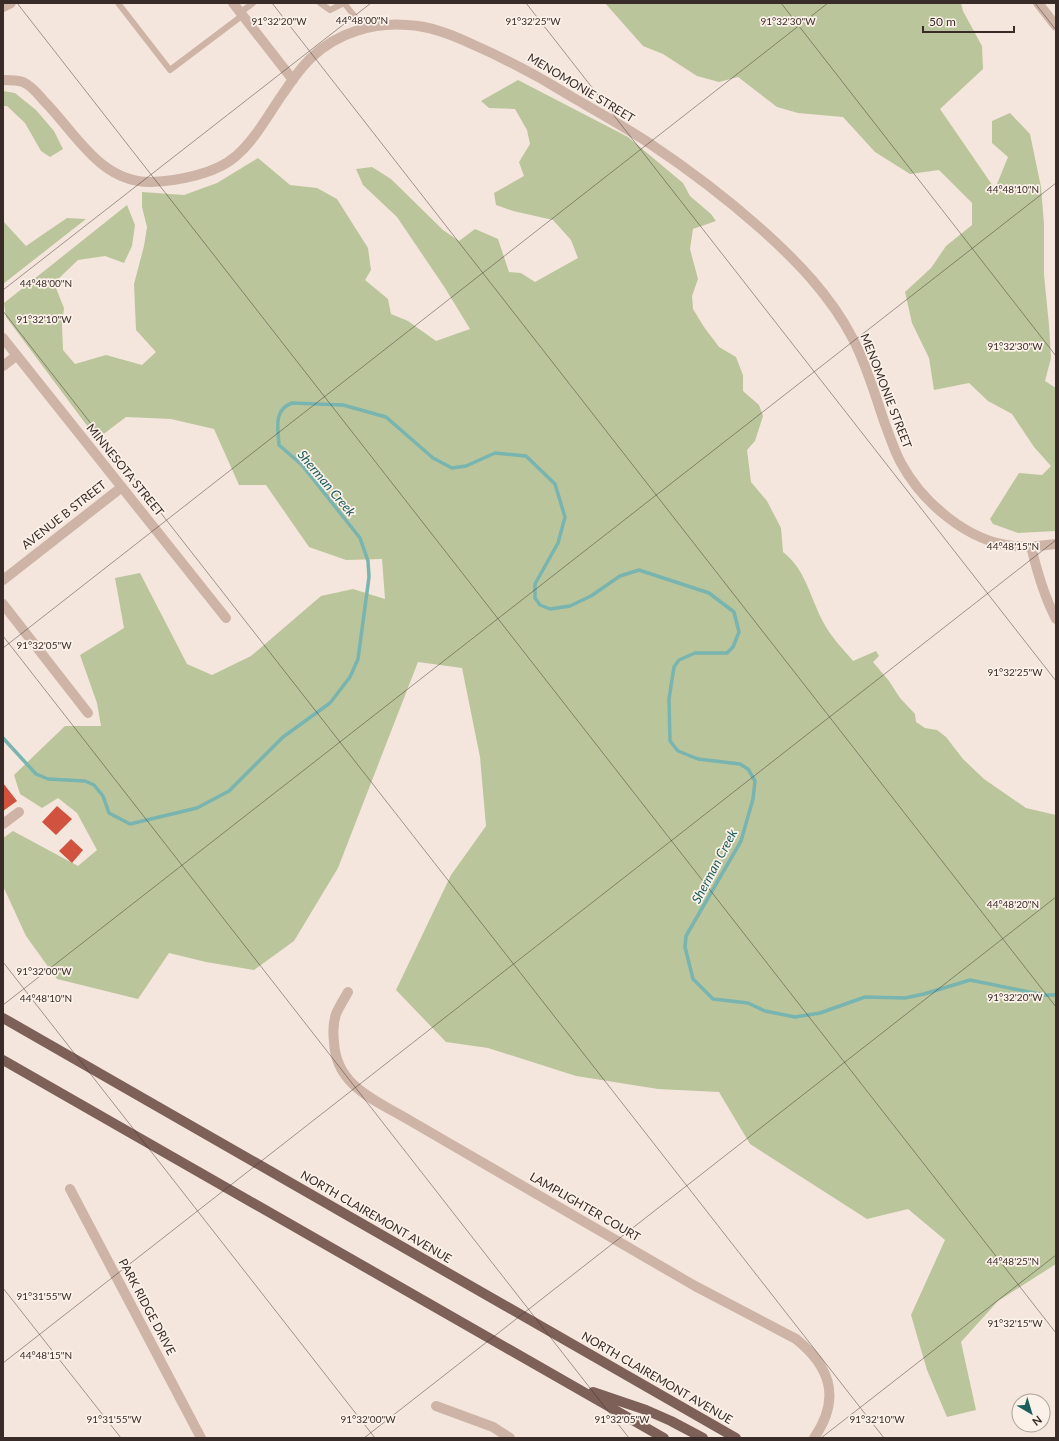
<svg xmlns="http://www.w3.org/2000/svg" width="1059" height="1441" font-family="Lato,sans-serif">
	<rect width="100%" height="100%" fill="#f4e6dc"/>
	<path fill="#bbc59b" d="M605,3H961L963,11L982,46L983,69L940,109L995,189L1008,157L992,143V121L1010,113L1030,134L1041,187L1044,224V275L1049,325L1051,358L1045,381L1056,388V531L1018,533L993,524L990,519L1019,473L1042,475L1051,466L1034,447L1012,414L988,401L969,383L934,390L929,358L912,323L905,292L931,268L946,246L972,225V203L939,170L910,174L875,152L843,117L798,113L777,107L738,77L719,82L697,76L663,54L643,46Z
		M518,80L628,137L683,183L690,196L711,214L716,221L693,229L690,249L698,279L692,296L693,309L704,327L719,347L736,357L743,375V391L759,405L763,416L755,441L747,450L751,482L767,501L781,528L783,552C808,572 810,600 826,627C833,639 844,650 853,661L876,651L879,656L873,662L889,681L900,698L915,714L916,722L925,728L937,730L946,737L963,759L984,779L1026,808L1056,815V1264L998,1301L961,1342L976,1410L947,1417L927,1370L911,1315L945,1240L908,1209L867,1219L750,1144L719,1092L658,1089L576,1076L488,1048L446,1042L396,990L451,875L486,826L480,757L462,668L418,662L338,868L294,941L254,970L206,962L169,953L138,999L57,979L26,936L3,886V838L13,831L78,866L97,850L77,813L58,798L42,808L20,794L14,775L65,726H101L97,703L80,655L124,628L115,578L140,573L187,664L212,675L251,656L321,596L353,589L385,599L382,559L346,560L309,547L266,485H239L214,429L171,419L126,417L97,439L6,317L4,303L127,205L135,225L132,246L124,263L105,256L78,260L54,283L64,308L62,325L63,350L75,364L106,355L142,365L156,352L136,330L134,284L144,246L147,227L142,207V192L184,195L217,183L258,158L290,185L317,188L337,199L368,248L371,270L365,280L388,299L391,314L408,321L436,341L470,329L445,288L397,217L363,185L356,169L372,167L391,179L443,230L459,241L475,229L498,239L509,272L521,273L535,282L578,258L571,240L553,220L513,211L496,205L494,193L524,176L519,162L530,144L527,130L515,109L489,108L481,101Z
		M3,91L15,93L36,110L54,131L63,149L50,157L41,151L25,123L7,106H3Z
		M67,218L86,219L3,284V221L26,246Z"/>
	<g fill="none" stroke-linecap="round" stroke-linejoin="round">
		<path stroke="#78b4b0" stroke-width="3.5" d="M3,738L36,774L48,779L85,781L94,785L103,796L109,813L130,824L197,808L229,791L283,737L330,703L350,677L358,659L369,577L368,561L360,538L302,465L279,445C278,428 273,410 292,403L343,405L386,417L433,458L452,468L466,466L495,453L526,456L555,484L565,517L558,543L535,584V598L540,605L550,609L570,606L591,596L620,576L639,570L709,593L734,612L739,632L733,647L727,653H695L679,660L674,667L669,699L670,741L678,751L698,759L740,764L748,769L755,781L753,799L741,841L686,936L685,947L693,979L713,999L748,1003L765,1011L795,1017L820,1013L865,997L905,998L924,994L970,980L1044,995H1056"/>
	</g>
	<path fill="#d0523f" d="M3,783L17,801L3,811Z
		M57,806L72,819L56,835L42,822Z
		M71,839L83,850L72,863L59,851Z"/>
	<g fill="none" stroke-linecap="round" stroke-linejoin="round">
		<path stroke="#ceb4a7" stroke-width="6" d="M118,3L170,70L243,15
			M320,3L330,10L344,3L364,28
			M241,12L253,3"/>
		<path stroke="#ceb4a7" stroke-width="10" d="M233,3L293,80
			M1038,3L1056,26
			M3,7L11,3
			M3,80C10,80 17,80 23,82C32,86 38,94 44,101C75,132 100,183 151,182C177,181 216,174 236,156C255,140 268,115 282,95C291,82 300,68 312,57C337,33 373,22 408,25C431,26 453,35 474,45C508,60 540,77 572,97C598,112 625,127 649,143C688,169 725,197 760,228C796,260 831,296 853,339C867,366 875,395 885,424C890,437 894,450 901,463C922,502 968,542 1014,546C1028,547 1042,546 1056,544
			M3,338L226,618
			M3,366L16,356
			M1031,546C1037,572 1044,596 1056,619
			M3,580L122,487
			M3,604L88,713
			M3,824L19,812
			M348,992C344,999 339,1007 336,1014C333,1023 333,1033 334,1042C336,1086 375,1100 409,1120L695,1286L796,1339C831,1367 841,1399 814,1438
			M70,1189L201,1438
			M436,1406L493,1427L510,1438"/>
		<path stroke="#7d6058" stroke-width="10" d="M3,1018L736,1438
			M3,1060L664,1438
			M593,1392L646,1410L671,1421L703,1438"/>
	</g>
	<path fill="none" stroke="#392c28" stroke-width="1" stroke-opacity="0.45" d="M17,3L1056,1333M272,3L1056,1007M526,3L1056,681M781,3L1056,356M1035,3L1056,30M3,290L371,3M3,311L884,1438M3,636L629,1438M3,648L828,3M3,962L375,1438M3,1005L1056,183M3,1288L121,1438M3,1363L1056,540M364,1438L1056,897M821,1438L1056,1255"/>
	<g text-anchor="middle" stroke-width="3.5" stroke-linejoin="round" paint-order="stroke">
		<g font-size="12" fill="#392c28" stroke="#fbf1e9">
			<text transform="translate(581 88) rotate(31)" y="4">MENOMONIE STREET</text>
			<text transform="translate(886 391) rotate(69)" y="4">MENOMONIE STREET</text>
			<text transform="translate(125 470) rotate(51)" y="4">MINNESOTA STREET</text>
			<text transform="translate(64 515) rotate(-38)" y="4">AVENUE B STREET</text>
			<text transform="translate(585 1207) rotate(30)" y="4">LAMPLIGHTER COURT</text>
			<text transform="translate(376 1217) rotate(30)" y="4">NORTH CLAIREMONT AVENUE</text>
			<text transform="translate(147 1307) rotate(62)" y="4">PARK RIDGE DRIVE</text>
			<text transform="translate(657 1378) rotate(30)" y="4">NORTH CLAIREMONT AVENUE</text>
		</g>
		<g font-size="13" font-style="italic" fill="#1a5f5c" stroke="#fbf1e9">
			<text transform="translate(327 483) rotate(50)" y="5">Sherman Creek</text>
			<text transform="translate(714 866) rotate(-62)" y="5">Sherman Creek</text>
		</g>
	</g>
	<g font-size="10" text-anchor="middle" fill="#392c28" stroke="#fbf1e9" stroke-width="3.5" stroke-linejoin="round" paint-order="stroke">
		<text x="362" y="24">44°48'00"N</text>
		<text x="279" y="25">91°32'20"W</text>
		<text x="533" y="25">91°32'25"W</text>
		<text x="788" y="25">91°32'30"W</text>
		<text x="1013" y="193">44°48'10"N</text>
		<text x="46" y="287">44°48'00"N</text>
		<text x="44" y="323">91°32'10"W</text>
		<text x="1015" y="350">91°32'30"W</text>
		<text x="1013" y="550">44°48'15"N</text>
		<text x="44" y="649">91°32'05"W</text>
		<text x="1015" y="676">91°32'25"W</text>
		<text x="1013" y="908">44°48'20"N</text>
		<text x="44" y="975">91°32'00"W</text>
		<text x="1015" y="1001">91°32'20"W</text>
		<text x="46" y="1002">44°48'10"N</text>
		<text x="1013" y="1265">44°48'25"N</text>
		<text x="44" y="1300">91°31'55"W</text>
		<text x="1015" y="1327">91°32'15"W</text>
		<text x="46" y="1359">44°48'15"N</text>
		<text x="114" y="1423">91°31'55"W</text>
		<text x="368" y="1423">91°32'00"W</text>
		<text x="622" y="1423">91°32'05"W</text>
		<text x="877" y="1423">91°32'10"W</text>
	</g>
	<rect width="1059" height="1441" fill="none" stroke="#392c28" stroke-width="8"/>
	<g transform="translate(1031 1413) rotate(142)"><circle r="19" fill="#fbf1e9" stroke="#ada29c"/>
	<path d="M0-3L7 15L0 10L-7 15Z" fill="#1a5f5c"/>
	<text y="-6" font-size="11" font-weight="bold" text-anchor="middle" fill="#392c28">N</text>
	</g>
	<path d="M923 26v6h91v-6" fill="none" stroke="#392c28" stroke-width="2"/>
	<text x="929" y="26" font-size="12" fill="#392c28" stroke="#fbf1e9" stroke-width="3" paint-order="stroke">50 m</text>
</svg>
